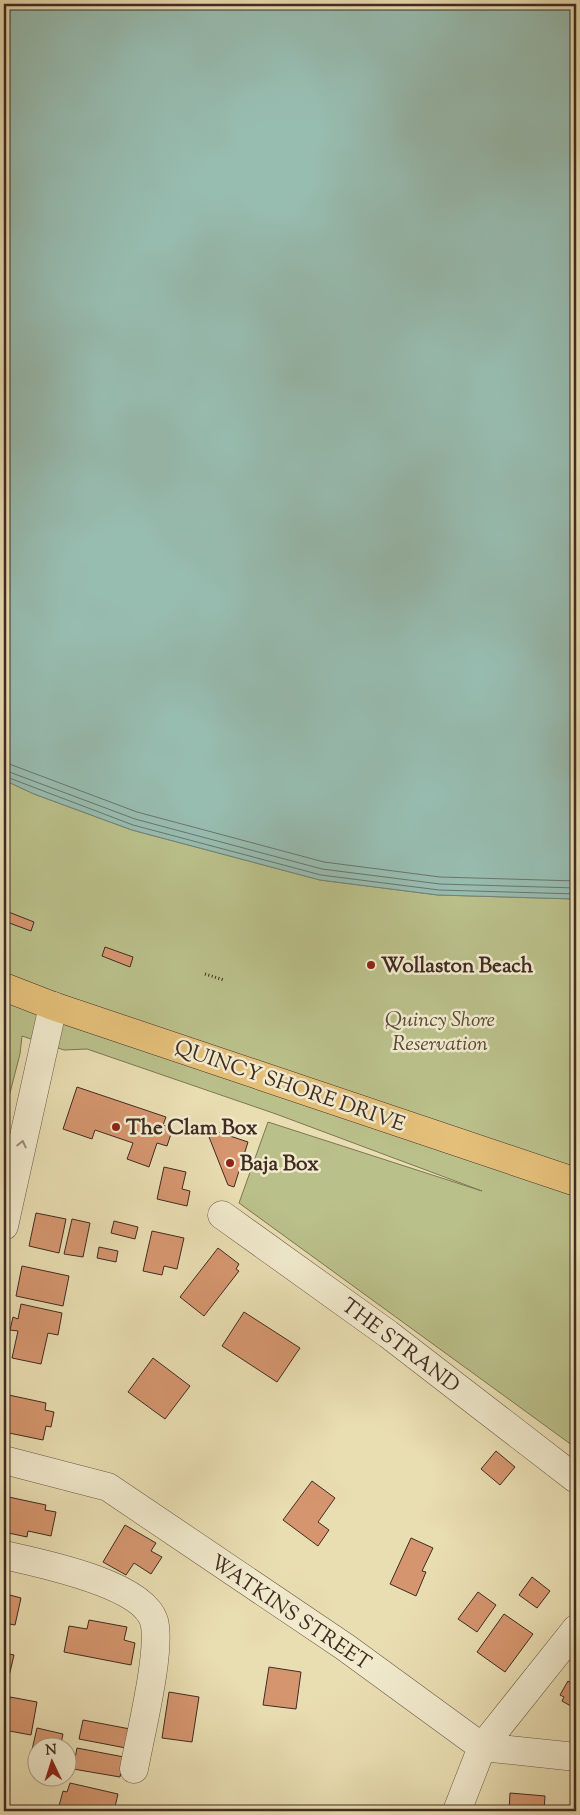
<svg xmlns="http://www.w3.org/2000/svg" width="580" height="1815" font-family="'Sorts Mill Goudy',serif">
	<rect width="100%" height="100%" fill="#e9deb2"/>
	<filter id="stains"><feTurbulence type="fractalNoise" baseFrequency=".004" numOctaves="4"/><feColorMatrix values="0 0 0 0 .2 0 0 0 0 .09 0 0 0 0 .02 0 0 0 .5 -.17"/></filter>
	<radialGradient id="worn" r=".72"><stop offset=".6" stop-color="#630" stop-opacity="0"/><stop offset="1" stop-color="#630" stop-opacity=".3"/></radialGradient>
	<path fill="#bac08a" stroke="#7d7656" d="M4,780L34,794L132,830L320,880L438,895L576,899V1448L239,1203L268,1122L482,1191L276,1114L87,1049L64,1050L22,1036L20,1054L4,1116Z"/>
	<path fill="#97bcb0" stroke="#748278" d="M4,4H576V899L438,895L320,880L132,830L34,794L4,780Z"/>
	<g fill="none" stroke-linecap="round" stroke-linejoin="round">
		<path stroke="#6c746a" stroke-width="1" d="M4,762L137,812L324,862L440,877L576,881
			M4,770L135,819L322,869L440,884L576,888
			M4,776L133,825L321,875L439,890L576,894"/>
	</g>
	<path fill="#d5966f" stroke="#402b23" d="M6,911L34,922L31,931L4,921Z
		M105,947L133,957L130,967L102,956Z
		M77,1087L166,1117L163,1125L173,1128L167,1146L157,1143L149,1167L127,1159L133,1143L95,1130L92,1139L63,1129Z
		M212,1130L248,1142L234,1187L228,1185L209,1137Z
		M164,1167L186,1172L182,1189L190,1191L187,1206L157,1199Z
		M36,1213L66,1219L59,1253L29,1246Z
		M72,1219L90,1223L83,1257L64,1254Z
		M114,1221L138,1227L135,1239L111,1233Z
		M152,1231L184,1238L177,1269L164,1266L162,1275L143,1271Z
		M99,1247L118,1251L116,1262L97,1258Z
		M218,1248L239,1264L236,1269L239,1271L204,1316L180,1297Z
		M22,1266L69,1276L63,1306L16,1296Z
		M21,1304L62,1313L58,1335L48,1333L41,1364L12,1358L18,1331L10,1330L13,1317L18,1319Z
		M244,1312L300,1348L277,1382L222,1346Z
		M153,1358L190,1386L165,1419L128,1392Z
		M4,1394L46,1403L45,1410L54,1412L51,1427L46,1426L43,1440L4,1432Z
		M496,1451L515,1467L500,1485L481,1469Z
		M312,1481L335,1498L318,1522L329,1530L318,1546L283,1520Z
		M4,1496L46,1505L45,1510L56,1512L51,1536L28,1531L27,1537L4,1532Z
		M125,1525L156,1543L151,1551L162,1557L151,1574L134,1563L126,1575L103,1562Z
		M411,1538L433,1548L422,1571L426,1572L416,1596L390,1584Z
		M532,1577L550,1591L537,1608L519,1595Z
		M4,1579L9,1581L6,1594L21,1598L15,1625L4,1623Z
		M478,1592L496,1605L477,1632L458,1619Z
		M504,1614L533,1634L505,1672L477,1652Z
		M89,1620L127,1627L124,1640L135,1643L131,1665L64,1652L69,1626L87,1629Z
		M4,1653L14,1655L7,1685L4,1684Z
		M269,1667L301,1672L296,1709L263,1705Z
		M576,1677V1709L562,1701L564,1697L560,1695L568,1681L572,1684Z
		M169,1692L199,1697L192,1742L162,1738Z
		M10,1697L37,1702L31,1735L4,1730V1721H6Z
		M83,1720L130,1729L126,1748L79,1739Z
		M37,1728L63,1734L60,1748H38V1756L31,1754Z
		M77,1748L124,1757L120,1777L73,1769Z
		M70,1783L118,1794L114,1811H63L64,1807L59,1806L63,1791L67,1792Z
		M510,1793L545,1796L544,1811H509Z"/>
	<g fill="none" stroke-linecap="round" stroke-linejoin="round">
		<defs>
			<path id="minor" d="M222,1215L388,1334L576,1479
				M4,1226L53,1006
				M4,1460L108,1487L345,1647L482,1747L576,1757
				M4,1555C39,1563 142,1583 154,1621C162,1649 140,1736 134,1769
				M457,1811L482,1747L576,1629"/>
			<path id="major" d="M4,987L53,1006L576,1182"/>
		</defs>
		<use href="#minor" stroke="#6a5847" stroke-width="29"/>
		<use href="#major" stroke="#402b23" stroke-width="29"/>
		<path stroke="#402b23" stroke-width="3" stroke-dasharray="1 2.5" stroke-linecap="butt" d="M205,974L224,980"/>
		<use href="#minor" stroke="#f1eacd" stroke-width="28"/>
		<use href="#major" stroke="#e4bf79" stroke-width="28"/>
	</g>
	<defs><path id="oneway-chevron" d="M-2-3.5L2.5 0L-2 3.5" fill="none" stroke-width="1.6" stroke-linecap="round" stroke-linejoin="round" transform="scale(1.25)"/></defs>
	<use stroke="#988a78" href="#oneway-chevron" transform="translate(22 1144) rotate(-77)"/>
	<g fill="#8f2418" stroke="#f1eacd" stroke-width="2">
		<circle cx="371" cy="965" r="5"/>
		<circle cx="116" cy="1127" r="5"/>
		<circle cx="230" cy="1163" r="5"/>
	</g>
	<g text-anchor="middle" stroke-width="5" stroke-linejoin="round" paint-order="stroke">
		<g font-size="21" font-weight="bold" fill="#402b23" stroke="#f1eacd" text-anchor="start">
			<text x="381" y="972">Wollaston Beach</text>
			<text x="126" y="1134">The Clam Box</text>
			<text x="240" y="1170">Baja Box</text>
		</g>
		<g font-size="21" font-style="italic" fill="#584938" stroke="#f1eacd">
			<text x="440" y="1026">Quincy Shore<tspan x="440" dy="24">Reservation</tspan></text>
		</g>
		<g font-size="21" fill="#402b23" stroke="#f1eacd">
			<text transform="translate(290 1085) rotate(19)" y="7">QUINCY SHORE DRIVE</text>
			<text transform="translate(401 1345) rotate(37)" y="7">THE STRAND</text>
			<text transform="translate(291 1612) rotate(34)" y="7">WATKINS STREET</text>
		</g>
	</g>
	<rect width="580" height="1815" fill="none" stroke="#e9deb2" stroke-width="20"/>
	<rect x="5" y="5" width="570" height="1805" fill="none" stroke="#402b23" stroke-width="2.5"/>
	<rect x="10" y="10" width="560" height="1795" fill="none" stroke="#402b23"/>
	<g transform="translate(52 1762) rotate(356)"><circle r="24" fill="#f1eacd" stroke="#aa9e89"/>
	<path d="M0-4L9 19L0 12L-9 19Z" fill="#8f2418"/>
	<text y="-8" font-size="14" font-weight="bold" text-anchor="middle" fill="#402b23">N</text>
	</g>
	<rect width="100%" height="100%" filter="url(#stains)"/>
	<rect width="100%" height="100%" fill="url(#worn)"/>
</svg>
